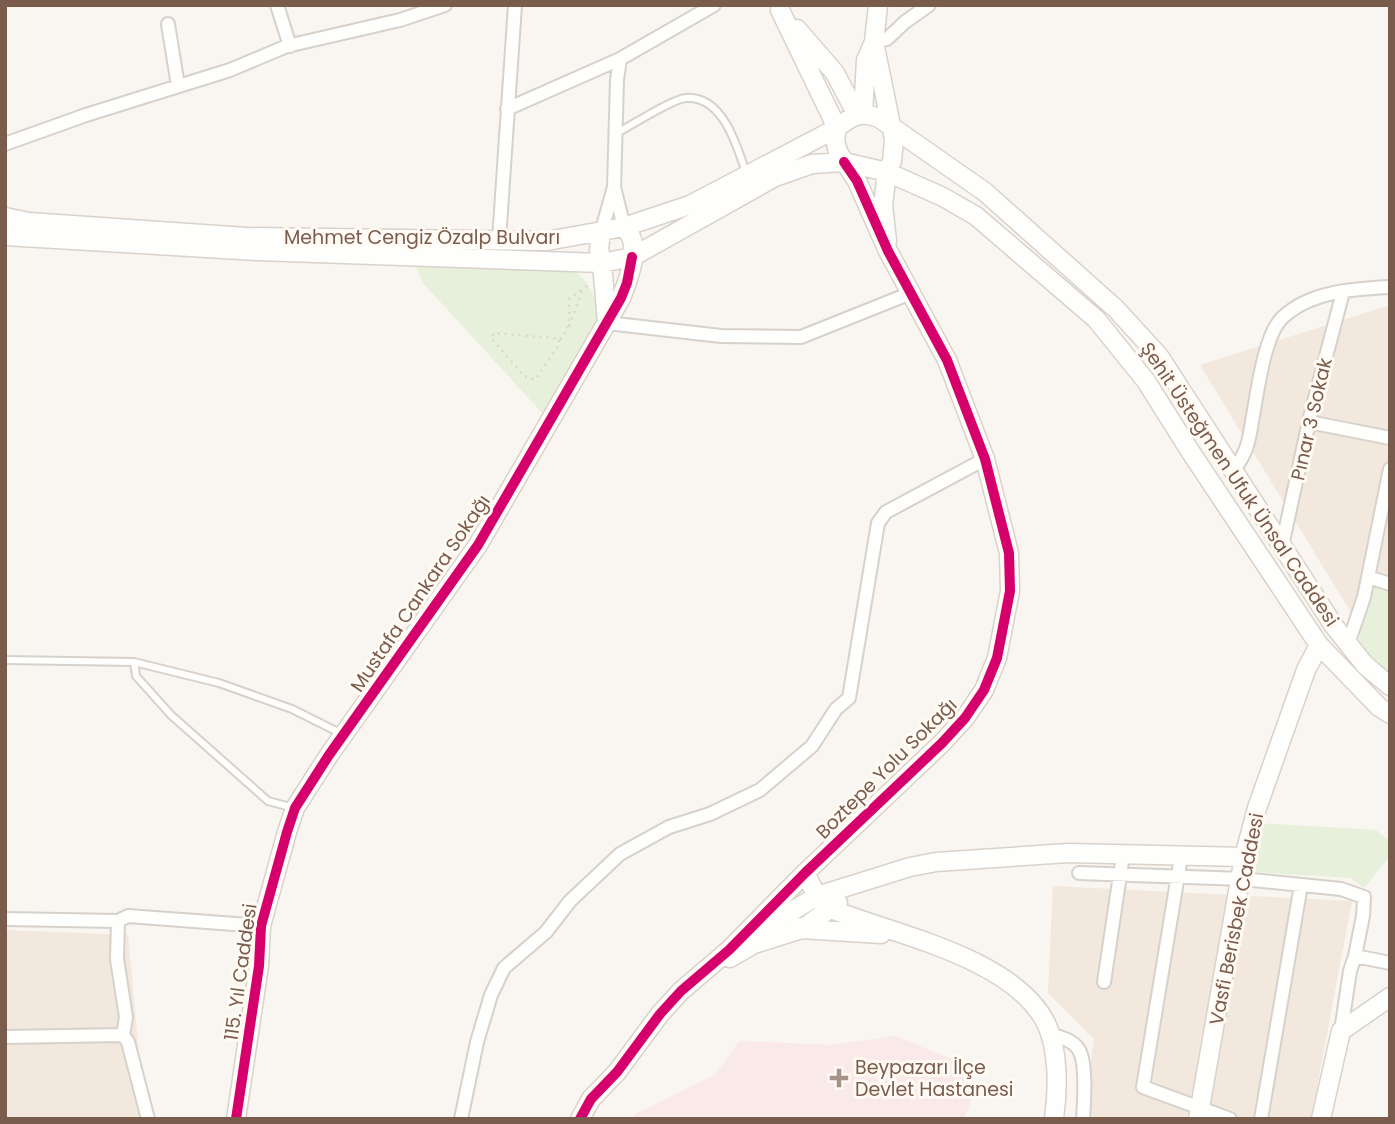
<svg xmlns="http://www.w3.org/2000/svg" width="1395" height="1124" font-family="Poppins,sans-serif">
	<rect width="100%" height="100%" fill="#f9f5f0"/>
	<path fill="#f2e8de" d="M1390,305V652L1364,634L1200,365Z
		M1053,886L1352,901L1311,1119H1082L1094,1039L1048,993Z
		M5,930L128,935L145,1119H5Z"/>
	<path fill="#fae9e9" d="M895,1036L966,1065L973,1095L964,1119H631L637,1113L715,1075L739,1041L831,1045Z"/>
	<path fill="#e7f0db" d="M413,262L573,270C590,282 597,299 600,319L545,416L423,283Z
		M1372,582L1390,588V677L1360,650L1359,641Z
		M1259,823L1376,830L1390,841V856L1364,888L1351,878L1256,872Z"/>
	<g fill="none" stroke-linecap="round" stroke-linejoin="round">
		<defs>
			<path id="lane" d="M617,133C632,125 672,99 686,98C722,95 737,145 746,173
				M5,660L134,662L219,683L292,709L342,734
				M134,662L136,676L171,715L268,801L294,808"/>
			<path id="street" d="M277,5L290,46
				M168,24L178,86
				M874,42L887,39L905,22L929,5
				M507,109L620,59L714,5
				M5,144L86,115L230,70L287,46L400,20L445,5
				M614,187L617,80L620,59
				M601,233L614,187L624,227
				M499,240L515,5
				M607,323L721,336L801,337L911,293
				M1309,422L1390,438
				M1233,471C1250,449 1249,437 1254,410C1258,387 1265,335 1282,318C1310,291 1354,289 1390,287
				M1282,546L1310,417L1343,292
				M1368,577L1390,584
				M1348,644L1364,597L1390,469
				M1181,857L1143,1087L1230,1119
				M1079,873L1242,879L1341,889L1364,897L1363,916L1355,956L1390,963
				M5,919L118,921L128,916L261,926
				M118,921L117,959L126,1017L123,1035L128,1042L148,1119
				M1104,982L1123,855
				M1341,1031L1350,971L1355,956
				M1049,1034C1060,1037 1073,1040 1079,1050C1087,1064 1084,1103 1083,1119
				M5,1037L123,1035
				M461,1119L477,1042L491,995L504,968L546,932L570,901L620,854L669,827L710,814L760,790L812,746L836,709L849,698L878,523L886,512L985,459
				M1261,1119L1301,885"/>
			<path id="secondary" d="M797,29L835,73L857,115
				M874,42L878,5
				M863,114L866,60L874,42L894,140L892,161L887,172L883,205L887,241
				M5,217L29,222L246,237L547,241L624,227L690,205L837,128C851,116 861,111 879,118L985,192L1116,309L1159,356L1334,626L1365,665L1390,686
				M601,233L599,249L602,263L607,323
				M5,236L258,251L602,263L632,257L775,177L812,164L844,162L887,172L943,197L976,216L1096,319L1146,381L1190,451L1319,645L1379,707L1390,714
				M805,873L817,896L831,909C895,935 1012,957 1046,1023C1059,1050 1058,1090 1054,1119
				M798,927L802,929L881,934
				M756,933L817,896L910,867L936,862L1068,853L1244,857
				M730,958L754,944L802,929L838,903
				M236,1119L259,966L261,926L287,832L295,808L329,755L478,545L621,298C629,278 643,244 624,227
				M580,1119L591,1099L617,1072L660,1014L681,991L729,950L805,873L942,743L965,718L984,690L997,658L1010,591L1009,553L985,459L947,360L888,251L857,181L838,152L835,140L837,128L780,10
				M1198,1119L1244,857L1257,808L1306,670L1319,645
				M1321,1119L1341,1031L1390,997"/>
		</defs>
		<use href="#lane" stroke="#d7d1cb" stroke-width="10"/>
		<use href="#street" stroke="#d7d1cb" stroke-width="16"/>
		<use href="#secondary" stroke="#d9d2cb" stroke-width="21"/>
		<path stroke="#dcd5d0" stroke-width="2.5" stroke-dasharray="2 5" stroke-linecap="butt" d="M569,326L582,291
			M559,340V345L535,380L524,376L491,338L494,333L553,338L559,340C571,331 569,314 569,299L588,285"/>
		<use href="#lane" stroke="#fefefd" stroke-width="6"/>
		<use href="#street" stroke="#fefefd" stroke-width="12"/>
		<use href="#secondary" stroke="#fefefd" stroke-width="18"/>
		<defs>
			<path id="cycleway" d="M236,1119L259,966L261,926L287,832L295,808L329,755L478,545L621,298L627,283L632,257
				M580,1119L591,1099L617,1072L660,1014L681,991L729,950L805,873L942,743L965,718L984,690L997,658L1010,591L1009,553L985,459L947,360L888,251L857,181L844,162"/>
		</defs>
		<use href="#cycleway" stroke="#fffaf3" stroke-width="15"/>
		<use href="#cycleway" stroke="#d6006c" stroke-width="10"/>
	</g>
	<path fill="#a69286" stroke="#fffaf3" stroke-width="2.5" d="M835.5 1067.5h7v7h7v7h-7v7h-7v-7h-7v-7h7z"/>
	<g text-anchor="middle" stroke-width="6" stroke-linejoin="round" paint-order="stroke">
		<g font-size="19" fill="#7a5c4d" stroke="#fffaf3">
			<text x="422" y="244">Mehmet Cengiz Özalp Bulvarı</text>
			<text transform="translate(1311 419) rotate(-77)" y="7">Pınar 3 Sokak</text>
			<text transform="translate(1240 484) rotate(56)" y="7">Şehit Üsteğmen Ufuk Ünsal Caddesi</text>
			<text transform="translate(420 593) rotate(-56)" y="7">Mustafa Cankara Sokağı</text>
			<text transform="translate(886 768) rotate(-45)" y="7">Boztepe Yolu Sokağı</text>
			<text transform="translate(1236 919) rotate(-79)" y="7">Vasfi Berisbek Caddesi</text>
			<text transform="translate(240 972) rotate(-82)" y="7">115. Yıl Caddesi</text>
		</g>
		<g font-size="19" fill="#7a5c4d" stroke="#fffaf3" text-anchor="start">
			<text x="855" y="1074">Beypazarı İlçe<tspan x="855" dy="22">Devlet Hastanesi</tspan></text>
		</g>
	</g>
	<rect width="1395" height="1124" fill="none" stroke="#7a5c4d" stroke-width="14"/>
</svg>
